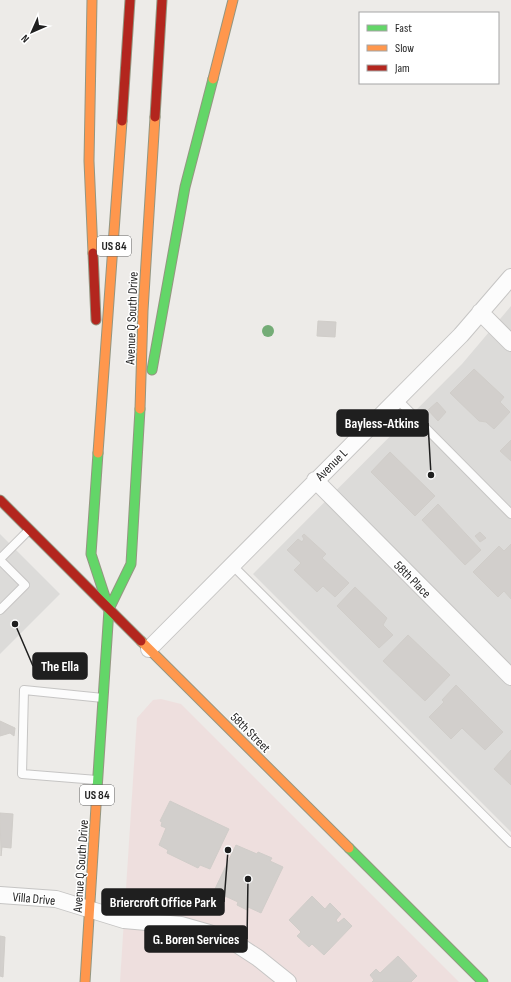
<svg xmlns="http://www.w3.org/2000/svg" width="511" height="982" font-family="'Sofia Sans Condensed',sans-serif">
	<rect width="100%" height="100%" fill="#edebe8"/>
	<path fill="#dcdbd9" d="M511,306V832L253,574L462,364Z
		M0,534L60,594L0,654Z"/>
	<path fill="#eedfde" d="M161,699L181,704L459,982H120L137,718L153,700Z"/>
	<path fill="#d2cfcc" stroke="#d0cdc9" d="M318,321L336,322L335,337L317,336Z
		M474,369L504,397L500,402L510,412L494,429L486,422L479,421L450,393Z
		M437,402L446,412L438,421L428,410Z
		M511,440V461L500,451Z
		M390,452L435,496L415,516L371,472Z
		M438,504L481,550L465,565L422,520Z
		M480,532L486,538L480,542L475,536Z
		M304,534L326,554L322,558L349,583L335,597L323,586L317,592L294,570L301,563L287,550L298,539L302,542L304,539L302,536Z
		M511,544V599L504,591L498,597L473,572L499,546L504,551Z
		M355,587L387,618L383,625L393,635L379,648L337,606Z
		M408,635L450,675L425,701L383,661Z
		M456,685L503,732L485,750L462,728L451,739L429,717L444,702L442,700Z
		M0,721L15,728L14,736L10,733L0,736Z
		M511,750V785L494,769Z
		M170,801L229,829L210,869L200,865L198,868L167,853L168,850L159,845L166,828L161,826L162,822L160,821Z
		M0,813L13,814L11,848L2,847L1,856Z
		M236,845L257,854L258,852L272,858L270,861L283,867L261,913L248,907L247,910L237,905L238,902L214,891Z
		M312,896L325,909L330,903L341,914L336,920L338,923L344,918L352,926L324,955L312,944L309,947L297,936L301,932L289,920Z
		M0,936L5,937L3,977L0,976Z
		M398,956L417,976L411,982H372L374,980L370,975L376,969L380,973Z"/>
	<g fill="none" stroke-linecap="round" stroke-linejoin="round">
		<defs>
			<path id="lane" d="M397,399L511,514
				M0,559L29,530
				M0,560L25,585L0,610
				M231,564L511,843
				M97,780L22,774L24,690L103,698"/>
			<path id="street" d="M480,312L511,343
				M315,480L511,677
				M149,649L461,335L511,277
				M0,895L56,899L124,920L181,925L209,933L235,943L258,958L288,982"/>
			<path id="fast" d="M152,370L185,187L213,79
				M109,609L131,564L140,409
				M97,790L109,609L91,554L98,453
				M349,848L483,982"/>
			<path id="slow" d="M92,0L89,161L93,253
				M213,79L233,0
				M140,409L143,311L155,117
				M98,453L122,121
				M141,641L349,848
				M85,982L97,790"/>
			<path id="jam" d="M155,117L162,0
				M122,121L130,0
				M93,253L96,320
				M0,500L141,641"/>
		</defs>
		<use href="#lane" stroke="#c6c5c4" stroke-width="10"/>
		<use href="#street" stroke="#c6c5c4" stroke-width="18"/>
		<use href="#fast" stroke="#949681" stroke-width="11"/>
		<use href="#slow" stroke="#949681" stroke-width="11"/>
		<use href="#jam" stroke="#949681" stroke-width="11"/>
		<use href="#lane" stroke="#fcfcfc" stroke-width="8"/>
		<use href="#street" stroke="#fcfcfc" stroke-width="16"/>
		<use href="#fast" stroke="#63d668" stroke-width="9"/>
		<use href="#slow" stroke="#ff974d" stroke-width="9"/>
		<use href="#jam" stroke="#b3261e" stroke-width="9"/>
	</g>
	<circle fill="#74ac76" cx="268" cy="331" r="6"/>
	<g text-anchor="middle" stroke-width="3" stroke-linejoin="round" paint-order="stroke">
		<g fill="#fff" stroke="#626262" stroke-width="1">
			<rect x="97" y="236" width="34" height="20" rx="3"/>
			<rect x="80" y="785" width="34" height="20" rx="3"/>
		</g>
		<g font-size="12" font-weight="bold" fill="#1f1f1f">
			<text x="114" y="250">US 84</text>
			<text x="97" y="799">US 84</text>
		</g>
		<g font-size="13" fill="#1f1f1f" stroke="#fff">
			<text transform="translate(131 318) rotate(-88)" y="5">Avenue Q South Drive</text>
			<text transform="translate(331 464) rotate(-45)" y="5">Avenue L</text>
			<text transform="translate(413 579) rotate(45)" y="5">58th Place</text>
			<text transform="translate(251 732) rotate(45)" y="5">58th Street</text>
			<text transform="translate(80 866) rotate(-86)" y="5">Avenue Q South Drive</text>
			<text transform="translate(34 898) rotate(5)" y="5">Villa Drive</text>
		</g>
	</g>
	<path fill="none" stroke="#1f1f1f" stroke-width="1.5" d="M431 475L428 423M15 624L33 666M228 850L224 902M248 879L247 939"/>
	<g fill="#1f1f1f" stroke="#fff" stroke-width="1.5">
		<circle cx="431" cy="475" r="4"/>
		<circle cx="15" cy="624" r="4"/>
		<circle cx="228" cy="850" r="4"/>
		<circle cx="248" cy="879" r="4"/>
	</g>
	<g fill="#1f1f1f" stroke="#1f1f1f" stroke-width="1.5">
		<rect x="337" y="410" width="91" height="26" rx="4"/>
		<rect x="33" y="653" width="54" height="26" rx="4"/>
		<rect x="102" y="889" width="122" height="26" rx="4"/>
		<rect x="145" y="926" width="102" height="26" rx="4"/>
	</g>
	<g font-size="14" text-anchor="middle" font-weight="bold" fill="#fff">
		<text x="382" y="428">Bayless-Atkins</text>
		<text x="60" y="671">The Ella</text>
		<text x="163" y="907">Briercroft Office Park</text>
		<text x="196" y="944">G. Boren Services</text>
	</g>
	<rect x="359" y="12" width="140" height="72" fill="#ffffff" stroke="#a5a5a5"/>
	<rect x="367" y="25" width="20" height="6" fill="#63d668" stroke="#a5a5a5"/>
	<text x="395" y="32" font-size="12" fill="#1f1f1f">Fast</text>
	<rect x="367" y="45" width="20" height="6" fill="#ff974d" stroke="#a5a5a5"/>
	<text x="395" y="52" font-size="12" fill="#1f1f1f">Slow</text>
	<rect x="367" y="65" width="20" height="6" fill="#b3261e" stroke="#a5a5a5"/>
	<text x="395" y="72" font-size="12" fill="#1f1f1f">Jam</text>
	<g transform="translate(32 32) rotate(225)" stroke="#ffffff" stroke-width="3" paint-order="stroke">
	<path d="M0-3L7 15L0 10L-7 15Z" fill="#1f1f1f"/>
	<text y="-6" font-size="11" font-weight="bold" text-anchor="middle" fill="#1f1f1f">N</text>
	</g>
</svg>
